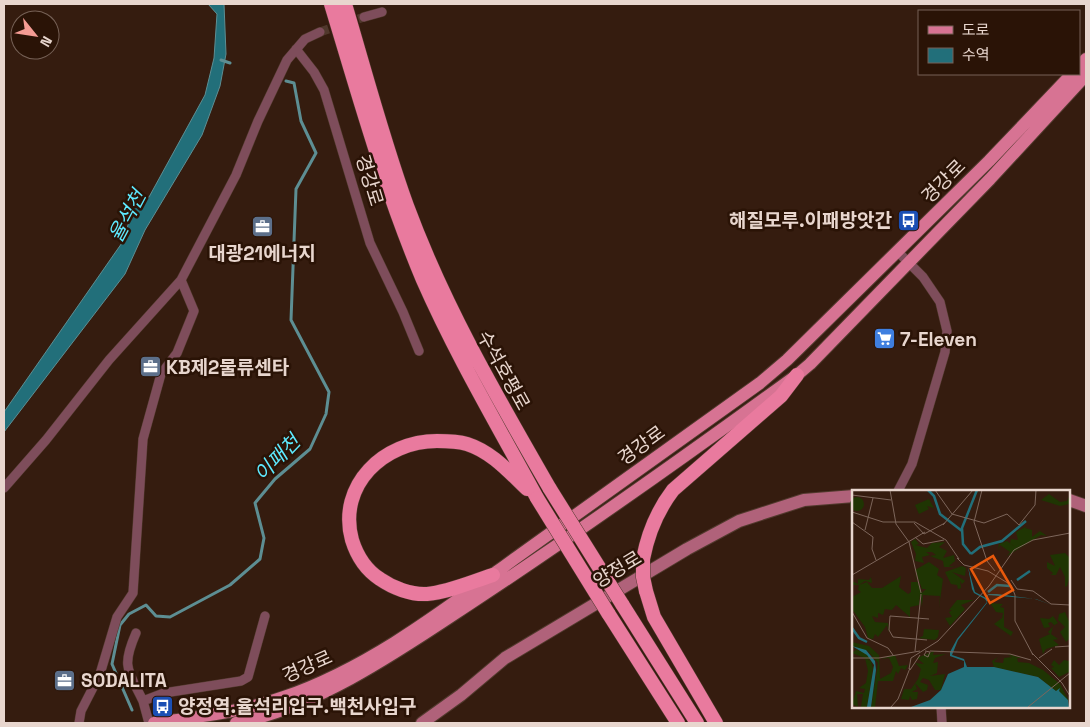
<svg xmlns="http://www.w3.org/2000/svg" width="1090" height="727" font-family="'Space Grotesk','Noto Sans KR',sans-serif">
	<rect width="100%" height="100%" fill="#351c0f"/>
	<path fill="#226f7a" stroke="#5d8e93" d="M208,4H224L226,54L220,86L202,135L145,230L125,274L4,432V412L124,240L133,206L149,197L205,95L214,58L217,14Z"/>
	<g fill="none" stroke-linecap="round" stroke-linejoin="round">
		<path stroke="#5d8e93" stroke-width="3" d="M221,60L230,63
			M132,710L112,664L120,625L129,614L146,605L156,616L170,617L230,585L260,559L264,538L255,503L275,479L310,449L326,414L329,392L291,320L296,189L316,153L301,121L294,83L286,81"/>
		<path stroke="#50382c" stroke-width="9" stroke-dasharray="9 4.5" stroke-linecap="butt" d="M320,32L364,17"/>
		<defs>
			<path id="minor" d="M364,17L382,12
				M296,49L314,72L324,90L370,243L403,312L419,351
				M4,488L46,440L109,360L181,280L236,175L258,121L287,60L305,39L320,32
				M898,491L912,464L945,352L947,331L940,302L923,277L898,252
				M136,633C121,667 128,670 143,701
				M941,706L942,723
				M79,723L81,711L100,674L117,617L133,593L143,439L161,374L177,353L194,311L181,280
				M149,723L143,701L164,693L241,681L248,677L265,616"/>
			<path id="secondary" d="M1069,500L1086,506
				M422,723L461,695L505,658L687,549L739,521L804,500L854,496"/>
			<path id="primary" d="M1079,67L1086,59
				M154,723C197,717 242,712 284,697C369,668 444,610 517,557C598,499 679,441 760,383L787,360L989,161L1072,74
				M236,723C317,708 403,648 471,603C582,530 690,453 797,375L810,364L990,179L1086,75"/>
			<path id="trunk" d="M331,4C359,96 385,190 423,280C456,355 498,426 537,498
				M345,4C365,71 383,140 407,206C444,306 497,397 550,489
				M643,559C648,533 657,511 673,490L781,396L797,375
				M493,575C471,582 449,592 427,594C411,595 393,588 380,579C366,570 357,556 352,540C337,485 384,441 437,441C447,441 457,441 467,444C492,452 509,472 527,489
				M646,591L654,617L716,723
				M622,604L697,723
				M608,613L678,723"/>
		</defs>
		<use href="#minor" stroke="#523a2e" stroke-width="10"/>
		<use href="#secondary" stroke="#523a2e" stroke-width="14"/>
		<use href="#primary" stroke="#523a2e" stroke-width="14"/>
		<use href="#trunk" stroke="#523a2e" stroke-width="15"/>
		<use href="#minor" stroke="#7e4d5b" stroke-width="9"/>
		<use href="#secondary" stroke="#b0627a" stroke-width="12"/>
		<use href="#primary" stroke="#d77393" stroke-width="12"/>
		<use href="#trunk" stroke="#e97a9e" stroke-width="14"/>
		<defs>
			<path id="trunk-bridge" d="M550,489L622,604
				M537,498L608,613
				M643,559V577L646,591"/>
		</defs>
		<use href="#trunk-bridge" stroke="#523a2e" stroke-width="15" stroke-linecap="butt"/>
		<use href="#trunk-bridge" stroke="#e97a9e" stroke-width="14"/>
	</g>
	<defs>
		<symbol id="bus-square" viewBox="-11 -11 22 22"><rect x="-9" y="-9" width="18" height="18" rx="4" fill="#1a4fb4" stroke="#2a1306"/><path d="M-5-6H5V4H4V6H2V4H-2V6H-4V4H-5ZM-3.5-4V0h7V-4ZM-3.5 1.2v1.5H-2V1.2ZM2 1.2v1.5H3.5V1.2Z" fill="#fff"/></symbol>
		<symbol id="office-square" viewBox="-11 -11 22 22"><rect x="-9" y="-9" width="18" height="18" rx="4" fill="#5c6f8a" stroke="#2a1306"/><path d="M-6-3h4V-5.5h4V-3h4V5H-6ZM-1-4.5V-3h2v-1.5ZM-6 0V1H6V0Z" fill="#fff"/></symbol>
		<symbol id="supermarket-square" viewBox="-11 -11 22 22"><rect x="-9" y="-9" width="18" height="18" rx="4" fill="#3f7fe0" stroke="#2a1306"/><path d="M-6-5.5h2.5l.6 2H6L4.5 2H-2.5L-4.4-4H-6ZM-1.5 3.2a1.3 1.3 0 1 0 .1 0ZM3 3.2a1.3 1.3 0 1 0 .1 0Z" fill="#fff"/></symbol>
	</defs>
	<g fill-rule="evenodd">
		<use href="#bus-square" x="896" y="208" width="25" height="25"/>
		<use href="#office-square" x="250" y="214" width="25" height="25"/>
		<use href="#supermarket-square" x="872" y="326" width="25" height="25"/>
		<use href="#office-square" x="138" y="354" width="25" height="25"/>
		<use href="#office-square" x="52" y="668" width="25" height="25"/>
		<use href="#bus-square" x="150" y="694" width="25" height="25"/>
	</g>
	<g text-anchor="middle" stroke-width="5" stroke-linejoin="round" paint-order="stroke">
		<g font-size="19" fill="#e8d6ce" stroke="#2a1306">
			<text transform="translate(370 180) rotate(73)" y="7">경강로</text>
			<text transform="translate(943 181) rotate(-45)" y="7">경강로</text>
			<text transform="translate(504 370) rotate(61)" y="7">수석호평로</text>
			<text transform="translate(641 445) rotate(-36)" y="7">경강로</text>
			<text transform="translate(617 569) rotate(-31)" y="7">양정로</text>
			<text transform="translate(307 666) rotate(-24)" y="7">경강로</text>
		</g>
		<g font-size="19" font-weight="bold" fill="#e8d6ce" stroke="#2a1306" text-anchor="start">
			<text x="892" y="227" text-anchor="end">해질모루.이패방앗간</text>
			<text x="262" y="260" text-anchor="middle">대광21에너지</text>
			<text x="900" y="346">7-Eleven</text>
			<text x="166" y="374">KB제2물류센타</text>
			<text x="81" y="687">SODALITA</text>
			<text x="178" y="713">양정역.율석리입구.백천사입구</text>
		</g>
		<g font-size="20" font-style="italic" fill="#5eeaff" stroke="#2a1306">
			<text transform="translate(127 216) rotate(-62)" y="7">율석천</text>
			<text transform="translate(277 458) rotate(-46)" y="7">이패천</text>
		</g>
	</g>
	<g transform="translate(852 490)">
		<rect width="218" height="218" fill="#351c0f"/>
		<path d="M197,4L208,12L215,11L217,7V14L208,16L189,10ZM-2 14a7 7 0 1 1 14 0a7 7 0 1 1-14 0ZM77,9L82,18L75,16L77,19L67,24L63,15ZM175,36L173,38L180,40V47L188,41L195,46L189,45L155,66L149,65L155,66L158,62L148,55L146,61L147,54L155,51L163,57L158,53L159,49L166,50L164,42ZM63,49L67,54L63,55L75,58L80,53L93,52L87,57L95,61L91,68L102,65L103,71L97,76L103,77H92L91,71L78,66L84,65L80,62H74L78,65L70,67L72,73L63,71L64,64L59,52ZM213,63L218,68L217,89L215,96L213,97V87L208,77L204,85H199L201,83L195,78V72L203,76L198,65ZM77,72L87,79L85,85L91,89L87,118L88,106L71,105L70,117L68,104L67,115L58,117V127L44,115L40,120L33,119L31,125L26,123V128L20,126L23,132L36,133L37,143L35,135L26,147L23,144L21,149L16,148L13,137L0,119V107L9,102L6,100L7,95H0V91L6,94V89L17,90L19,87L20,93L13,91L7,95L15,92L20,98H30L49,86L47,97L56,104L59,102V92H65L61,81L70,103L74,99H70L63,80ZM110,76L114,78L113,86L100,82L113,91L110,94L108,91L109,98L106,99L105,95L99,94L93,82ZM105,110H122L109,115L113,119L98,136L93,128L100,127L97,122L100,120H97ZM138,113L151,114L148,117L152,118V137L161,142L159,146L142,134L150,128L151,123L144,122ZM213,122L218,134L217,149L214,152L208,142L213,137L206,130L207,124ZM201,126L206,133L201,136L199,144L206,149L201,150L207,155L194,159L191,164L187,149L198,144L196,142L202,135L199,132L196,133L198,137L192,138L188,128L197,129ZM72,139L87,140L86,147L83,150L67,148L71,146ZM0,152L17,156L27,165L28,189L39,183L41,177L37,168L29,169L43,165L47,176L56,175L53,180L49,178L46,184L44,181L41,191H26L23,217H19L26,173L16,161L0,156ZM0,158L13,163L20,170L14,169L19,171L21,178L15,217H9L11,204H5L6,217L0,214L4,201L12,203L13,199L7,198L14,193L16,181L13,168L0,163L4,160ZM82,161L81,165L94,164L83,168L81,173L86,172L85,183L78,186L93,184L89,200H83L77,190L71,188L68,192L76,195L75,200L71,202L63,193L65,199L60,202H66L65,209L60,210L58,206L57,210L49,209L52,199H59L66,189L69,179L63,173L72,174L65,168ZM155,164L170,168H165L166,172L177,173L191,180L208,194L217,211L186,187L142,177L140,171L146,167L142,172L151,173L152,168L160,167ZM202,170L207,175L212,170L217,171V182L207,187L199,178L202,177L199,175Z" fill="#1f3503"/>
		<path d="M119,64L116,77L123,102L134,108V106L137,104H145L183,109L200,115L184,109L136,105L135,113L106,150L100,165L112,169L115,177H142L186,187L204,201L208,198L207,201L216,210L217,217H59L78,210L89,200L96,184L112,177V171L98,166V162L105,149L135,112L133,109L122,103L120,99L116,77ZM0,156L14,160L23,171L24,180L19,217H15L22,175L15,165Z" fill="#226f7a"/>
		<path fill="none" stroke="#226f7a" stroke-width="2.5" d="M76,0L82,6L88,24L110,41M119,64L128,57L150,51L174,31M119,64L111,54L110,38L125,0M165,90L178,81M136,102L145,95L158,96M0,138L7,148L15,152"/>
		<path fill="none" stroke="#7d665b" stroke-width="1" d="M38,0L44,34L57,52M83,0L100,24L132,33L155,24L167,35L183,15L184,0M130,0L122,32L135,71L143,81M0,5L39,10M0,22L31,32H63L94,50L107,69M0,32L21,47L20,59L24,70M62,33L72,44L93,33M91,35L121,0M13,40L21,8M63,47L71,54L92,50M57,52L69,103M105,68L112,75L136,81L159,95L163,105V131L181,165M0,85L73,42M159,90L165,99L181,101L199,114L218,115M0,122L15,148L36,158L41,165M75,150L41,147L37,140L38,126L77,129M203,157L218,156M63,161L69,104M73,161L78,162L76,167L72,165L74,162M78,161L158,164L179,170M180,163L210,193L218,206M0,168H27L68,161M187,168L200,159M57,179L59,168L86,151L137,96L162,60L181,50L218,43M58,180L68,165M39,217L46,209L58,178M176,217L218,183"/>
		<path fill="#e8590c" fill-opacity="0.15" stroke="#e8590c" stroke-width="2.5" d="M141,66L161,100L138,113L119,79Z"/>
		<rect width="218" height="218" fill="none" stroke="#e8d6ce" stroke-width="2.5"/>
	</g>
	<rect width="1090" height="727" fill="none" stroke="#e8d6ce" stroke-width="10"/>
	<rect x="918" y="10" width="162" height="65" fill="#2a1306" stroke="#766156"/>
	<rect x="928" y="26" width="25" height="8" fill="#d77393" stroke="#766156"/>
	<text x="962" y="35" font-size="15" fill="#e8d6ce">도로</text>
	<rect x="928" y="48" width="25" height="15" fill="#226f7a" stroke="#766156"/>
	<text x="962" y="60" font-size="15" fill="#e8d6ce">수역</text>
	<g transform="translate(35 35) rotate(120)"><circle r="24" fill="#2a1306" stroke="#766156"/>
	<path d="M0-4L9 19L0 12L-9 19Z" fill="#f59c94"/>
	<text y="-8" font-size="14" font-weight="bold" text-anchor="middle" fill="#e8d6ce">N</text>
	</g>
</svg>
